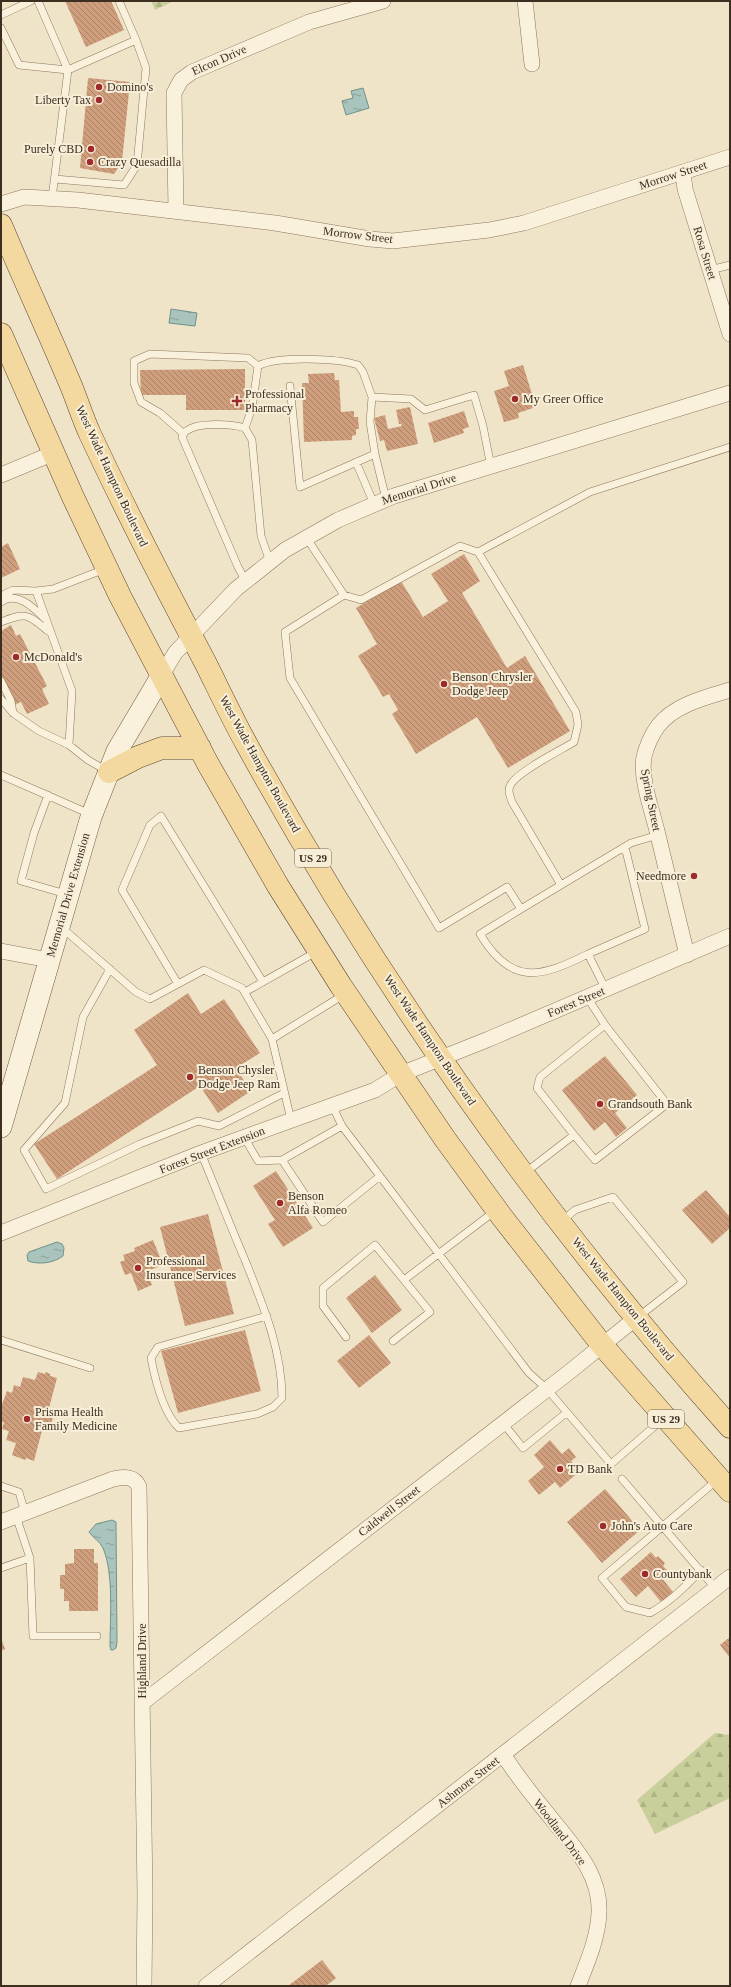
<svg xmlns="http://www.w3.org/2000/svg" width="731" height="1987" font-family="Georgia,serif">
	<defs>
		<pattern id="forest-firs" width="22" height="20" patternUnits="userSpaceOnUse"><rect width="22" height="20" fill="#c9cf9b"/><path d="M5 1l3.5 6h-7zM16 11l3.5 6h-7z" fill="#aeb285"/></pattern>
		<pattern id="water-ripples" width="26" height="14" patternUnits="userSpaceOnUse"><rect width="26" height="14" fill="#a9c4bc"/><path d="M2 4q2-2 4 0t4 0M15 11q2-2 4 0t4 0" fill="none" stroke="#8ba098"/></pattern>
		<pattern id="building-back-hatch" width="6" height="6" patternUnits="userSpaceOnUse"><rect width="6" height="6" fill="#cf9f7d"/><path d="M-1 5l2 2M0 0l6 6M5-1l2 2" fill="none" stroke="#a98266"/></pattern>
	</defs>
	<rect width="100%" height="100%" fill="#f0e4c8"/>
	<path fill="url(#forest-firs)" d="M151,1H174L155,10Z
		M715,1733L730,1735V1798L655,1834L637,1800Z"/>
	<path fill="url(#water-ripples)" stroke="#6f938a" d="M363,88L369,108L346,115L342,101L353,98L351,91Z
		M171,309L197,313L195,326L169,323Z
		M57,1242L62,1244L64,1248L63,1256C54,1263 39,1265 28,1261L27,1255L29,1252Z
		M112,1520L116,1522L117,1642L116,1648L113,1650H111L110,1646C110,1618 114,1574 103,1548C100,1541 93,1538 89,1532L96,1524Z"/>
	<path fill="url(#building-back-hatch)" d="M65,1H111L124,30L86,47Z
		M88,78L130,82L122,162L114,174L80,168Z
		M523,365L536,407L518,413L519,418L504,422L494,391L509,386L504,371Z
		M245,369V410H186V395H141L140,370Z
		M334,373L335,380H339L341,412L354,411V417H358L359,429H356V435L352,436V440L304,442L302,383H309L308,374Z
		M410,407L418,444L387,451L384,440L380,441L374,418L385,415L388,429L402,426L401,424H399L396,410Z
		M464,411L469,427L463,429L464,433L434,443L428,423Z
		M8,543L20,569L1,578V547Z
		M464,554L480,581L462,593L507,668L525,656L570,731L508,768L477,717L416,754L392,714L398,710L389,694L383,697L358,656L377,644L356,608L401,581L423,617L448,601L431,574Z
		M11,625L16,636L20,634L47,686L42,689L49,704L27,714L21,702L14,705L1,678V631Z
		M188,993L201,1014L224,999L260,1053L236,1068L251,1091L218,1113L200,1086L57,1179L34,1144L157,1065L134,1030Z
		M605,1056L637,1095L615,1113L627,1128L616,1137L605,1122L594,1131L562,1090Z
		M276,1171L313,1228L283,1247L268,1224L275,1220L253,1186Z
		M706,1190L730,1217V1228L712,1244L682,1210Z
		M208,1214L234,1314L185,1326L160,1227Z
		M153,1240L163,1265L147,1271L152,1285L138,1291L131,1273L125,1275L120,1262L125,1260L123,1255L135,1251L134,1248Z
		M375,1275L402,1310L372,1333L346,1298Z
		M245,1330L261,1391L178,1413L161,1351Z
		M369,1335L391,1363L359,1388L337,1361Z
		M38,1372L45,1374L46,1372L50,1374V1376L57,1378L49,1408L55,1411L51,1424L44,1423L34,1461L26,1458L25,1460L12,1455L16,1443L6,1440L9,1431L2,1429L4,1422H1V1407L7,1391L12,1393L14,1385L20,1387L23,1377L35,1380Z
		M550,1440L562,1454L569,1448L576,1457L571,1461L580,1471L560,1488L555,1482L539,1495L528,1481L544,1467L534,1455Z
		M605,1489L640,1530L602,1563L567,1522Z
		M74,1549H94V1563H98V1611H69V1601H64V1589H60V1575H65V1564L74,1563Z
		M651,1552L656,1558L658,1556L665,1563L663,1566L668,1571L661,1577L673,1592L661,1602L648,1586L636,1597L620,1579Z
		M730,1637V1658L720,1645Z
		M1,1638L5,1649L1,1651Z
		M322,1960L336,1978L326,1986H288Z"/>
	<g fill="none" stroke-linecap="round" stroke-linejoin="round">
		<defs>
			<path id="lane" d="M38,1L68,70L136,40L119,1
				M1,15L31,1
				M1,28L19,65L68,70L52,198
				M55,179L124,185L137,165L146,68L136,40
				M710,270L730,265
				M258,366C277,356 337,358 358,365L363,372L372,397L370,422L375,454L300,487L290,386
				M372,397L411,399L425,410L474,395L483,426L491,467
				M184,434L160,413L141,402L134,383V361L150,354L248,358L258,366L252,408L245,428
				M375,454L386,499
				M356,462L374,504
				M306,537L344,595
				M478,552L576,712L578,725L574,742C559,751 519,771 511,784C507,790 510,796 512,802L561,885
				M245,580L238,567L182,437C183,435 185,431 188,430C199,422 232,424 245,428L252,440L261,536L270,562
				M36,591L53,589L105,569
				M1,596L13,590L36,591L72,691L69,745
				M1,602C17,591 33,607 44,618
				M1,622C27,612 27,614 48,631
				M1,681L11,701L13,713
				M1,699L13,713L39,731L69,745L88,760L107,771
				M1,775L90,814
				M48,795L34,833L21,881L66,894
				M658,835L631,843L521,909L507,887L439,928L290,678L285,632L344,595L361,600L460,546L478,552L590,492L730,447
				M521,909L480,934C511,986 540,978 588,954L606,990
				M61,927L136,992L150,999L204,970L242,988L272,1039L291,1120
				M588,954L645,929L625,847
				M110,969L83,1017L65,1103L24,1150L46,1189L140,1144L198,1121L219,1126L284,1093
				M178,984L122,890L150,825L161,816L263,982
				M245,992L316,952
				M272,1039L345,994
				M332,1105L342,1126L529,1373L547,1389L611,1464L664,1418
				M574,1135L595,1160L667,1104L605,1025
				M244,1137L258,1161L282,1160L323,1222L380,1176
				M201,1153C216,1189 230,1225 245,1260C263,1305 282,1350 282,1398L273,1407L257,1414L179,1428C163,1413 155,1379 151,1358L158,1347L267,1316
				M282,1160L342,1126
				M526,1172L574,1135L537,1088L540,1077L605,1025L587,997
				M562,1221L575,1210L613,1197L683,1282L638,1317
				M346,1337L323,1306V1288L375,1245L404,1280L495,1211
				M1,1340L90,1368
				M393,1341L430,1312L404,1280
				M503,1423L523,1448L566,1413
				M622,1479L716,1589
				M1,1486L19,1492L25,1513
				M16,1516L30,1558L33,1636H97
				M1,1568L30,1558
				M701,1570C685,1587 670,1602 650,1613L626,1607L602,1578L717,1480"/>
			<path id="street" d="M525,1L532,64
				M683,172L685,189L730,334
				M1,204L24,197L78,200L275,223L370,239L393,241L489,230L524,223L730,157
				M176,210L174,93L181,80L192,72L309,22L383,1
				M1,475L54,453
				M162,675L175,653L236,589L285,550L338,520L394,496L730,393
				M1,951L49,960
				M687,955C677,914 667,872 657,831C652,810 640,778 644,757C646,747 652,734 658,726C674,705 706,697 730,690
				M1,1233L201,1153L375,1090L401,1074L489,1039L730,936
				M1,1522L113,1479C124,1477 134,1475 139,1487L145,1895L144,1986
				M142,1703L568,1373L636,1318
				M503,1754C517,1777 534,1797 551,1818C573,1846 601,1874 599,1913C598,1938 587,1963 578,1986
				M206,1986L730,1577"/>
			<path id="secondary" d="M1,1127L91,817L117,751L162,675"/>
			<path id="primary" d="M1,225C24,280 49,333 72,388C78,403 83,419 90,434C126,511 165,587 205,662C219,690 232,718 247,745C381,988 545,1220 730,1427
				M1,334L73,497L120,596L208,764L278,886L341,986L445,1139L502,1217L602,1345L730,1491
				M109,772L138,757L162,748H200"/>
		</defs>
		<use href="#lane" stroke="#8d765c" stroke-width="8"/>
		<use href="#street" stroke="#8d765c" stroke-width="16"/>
		<use href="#secondary" stroke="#6f573f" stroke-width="22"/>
		<use href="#primary" stroke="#5b4430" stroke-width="23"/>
		<use href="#lane" stroke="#faf1dc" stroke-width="7"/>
		<use href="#street" stroke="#faf1dc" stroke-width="15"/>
		<use href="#secondary" stroke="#faf1dc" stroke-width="21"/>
		<use href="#primary" stroke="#f3d9a0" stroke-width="22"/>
	</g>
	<g fill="#9e2a2b" stroke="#f7eed8" stroke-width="1.5">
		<circle cx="99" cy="87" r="4"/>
		<circle cx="99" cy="100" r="4"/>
		<circle cx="91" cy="149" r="4"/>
		<circle cx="90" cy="162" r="4"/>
		<circle cx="515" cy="399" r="4"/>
		<path d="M235 395h4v4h4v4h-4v4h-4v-4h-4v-4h4z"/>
		<circle cx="16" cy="657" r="4"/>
		<circle cx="444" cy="684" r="4"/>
		<circle cx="694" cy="876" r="4"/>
		<circle cx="190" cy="1077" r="4"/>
		<circle cx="600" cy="1104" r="4"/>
		<circle cx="280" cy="1203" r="4"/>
		<circle cx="138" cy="1268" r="4"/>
		<circle cx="27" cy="1419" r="4"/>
		<circle cx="560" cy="1469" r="4"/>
		<circle cx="603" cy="1526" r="4"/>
		<circle cx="645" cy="1574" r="4"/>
	</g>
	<g text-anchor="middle" stroke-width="4" stroke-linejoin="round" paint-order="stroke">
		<g fill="#f7eed8" stroke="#756857" stroke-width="1">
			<rect x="295" y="849" width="36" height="18" rx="3"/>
			<rect x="648" y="1410" width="36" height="18" rx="3"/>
		</g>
		<g font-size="11" font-weight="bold" fill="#3d2e20">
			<text x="313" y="862">US 29</text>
			<text x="666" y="1423">US 29</text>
		</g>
		<g font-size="12" fill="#3d2e20" stroke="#f7eed8">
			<text transform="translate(219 60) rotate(-24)" y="4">Elcon Drive</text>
			<text transform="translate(673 175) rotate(-18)" y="4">Morrow Street</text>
			<text transform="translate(358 235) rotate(7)" y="4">Morrow Street</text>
			<text transform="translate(705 253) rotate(73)" y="4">Rosa Street</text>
			<text transform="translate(112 476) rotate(65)" y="4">West Wade Hampton Boulevard</text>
			<text transform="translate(419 489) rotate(-18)" y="4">Memorial Drive</text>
			<text transform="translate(260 764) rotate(61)" y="4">West Wade Hampton Boulevard</text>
			<text transform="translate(651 800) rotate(79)" y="4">Spring Street</text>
			<text transform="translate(68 895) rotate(-74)" y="4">Memorial Drive Extension</text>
			<text transform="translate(576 1002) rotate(-23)" y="4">Forest Street</text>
			<text transform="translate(430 1040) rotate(56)" y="4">West Wade Hampton Boulevard</text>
			<text transform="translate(212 1150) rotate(-21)" y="4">Forest Street Extension</text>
			<text transform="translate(623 1299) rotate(51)" y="4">West Wade Hampton Boulevard</text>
			<text transform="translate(389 1511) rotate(-38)" y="4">Caldwell Street</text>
			<text transform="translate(142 1661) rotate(-90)" y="4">Highland Drive</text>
			<text transform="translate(468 1782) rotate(-38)" y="4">Ashmore Street</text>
			<text transform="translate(560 1832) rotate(53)" y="4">Woodland Drive</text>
		</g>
		<g font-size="12" fill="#3d2e20" stroke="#f7eed8" text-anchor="start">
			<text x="107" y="91">Domino's</text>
			<text x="91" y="104" text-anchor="end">Liberty Tax</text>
			<text x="83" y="153" text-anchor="end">Purely CBD</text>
			<text x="98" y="166">Crazy Quesadilla</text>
			<text x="245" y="398">Professional<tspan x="245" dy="14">Pharmacy</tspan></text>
			<text x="523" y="403">My Greer Office</text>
			<text x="24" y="661">McDonald's</text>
			<text x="452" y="681">Benson Chrysler<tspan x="452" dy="14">Dodge Jeep</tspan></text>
			<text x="686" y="880" text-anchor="end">Needmore</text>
			<text x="198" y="1074">Benson Chysler<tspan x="198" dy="14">Dodge Jeep Ram</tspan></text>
			<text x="608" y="1108">Grandsouth Bank</text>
			<text x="288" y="1200">Benson<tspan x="288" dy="14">Alfa Romeo</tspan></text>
			<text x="146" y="1265">Professional<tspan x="146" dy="14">Insurance Services</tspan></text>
			<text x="35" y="1416">Prisma Health<tspan x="35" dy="14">Family Medicine</tspan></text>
			<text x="568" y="1473">TD Bank</text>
			<text x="611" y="1530">John's Auto Care</text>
			<text x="653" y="1578">Countybank</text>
		</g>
	</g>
	<rect width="731" height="1987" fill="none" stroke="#3d2e20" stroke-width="4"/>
</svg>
